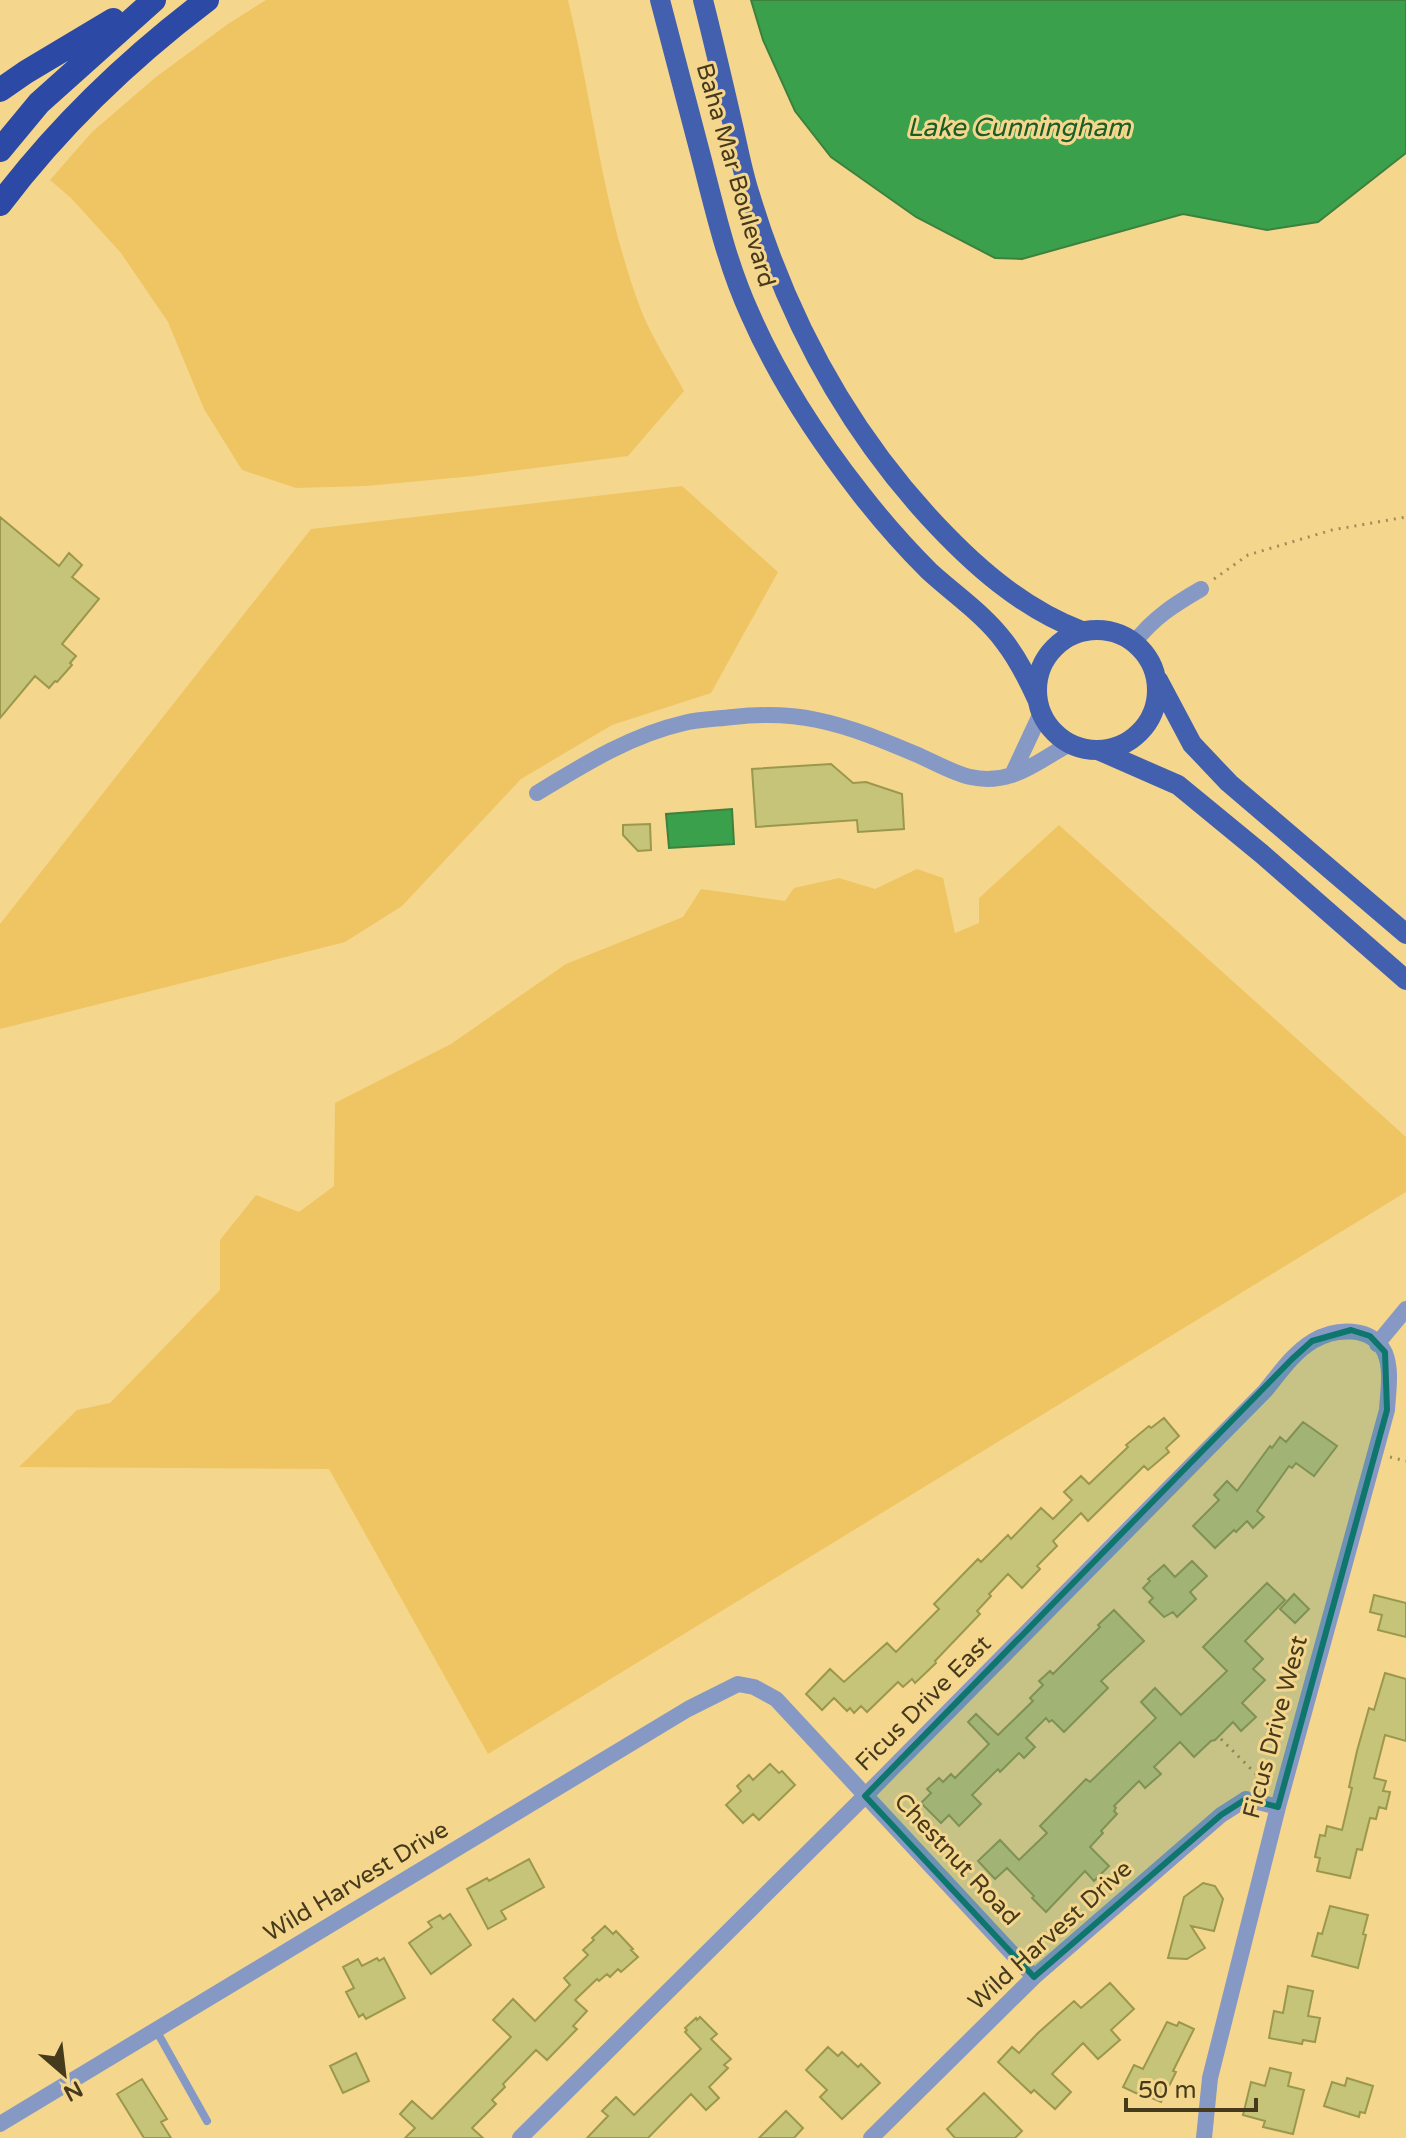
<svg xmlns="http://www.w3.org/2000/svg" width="1406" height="2138" font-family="'Varela Round',sans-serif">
	<rect width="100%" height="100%" fill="#f5d68d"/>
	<path fill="#efc563" d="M266,0H568C593,103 603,210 641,310C652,338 670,365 684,391L628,456L474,476L366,486L296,488L242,470L204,409L168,322L121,253L71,198L50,180L92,132L156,77L228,24Z
		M682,486L778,572L711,693L612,725L521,779L402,906L345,942L0,1029V924L311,529Z
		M1059,825L1406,1137V1192L488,1754L329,1469L19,1467L77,1410L110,1403L220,1290V1240L256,1195L299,1212L334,1186L335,1103L451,1044L566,964L683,917L701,889L785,901L794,888L839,878L875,889L917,869L943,878L955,933L979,923V898Z"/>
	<path fill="#3ba04c" stroke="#3e813e" stroke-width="2" d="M751,0H1406V153L1318,222L1267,230L1183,214L1022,259L995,258L916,217L831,157L795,111L763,40Z
		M732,809L734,844L669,848L666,814Z"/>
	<path fill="#c6c478" stroke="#9b984d" stroke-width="2" d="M0,517L59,566L69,553L82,565L72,577L99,599L62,644L76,656L70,663L72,665L57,682L55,681L49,688L35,676L0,718Z
		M831,764L853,783L866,782L902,794L904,829L858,832L857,820L756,827L752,769Z
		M650,824L651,850L638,851L623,835V825Z
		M1164,1418L1179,1436L1166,1448L1169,1452L1148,1470L1144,1466L1088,1521L1081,1513L1053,1541L1057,1546L1037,1566L1040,1569L1022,1588L1008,1574L989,1594L991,1596L977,1611L980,1614L935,1661L936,1663L915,1683L912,1679L903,1687L898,1682L867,1712L861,1706L854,1713L850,1708L847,1711L834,1698L822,1710L806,1694L830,1669L844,1682L887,1643L896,1652L939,1609L934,1604L978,1559L981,1562L1008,1535L1011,1539L1041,1508L1053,1519L1072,1500L1064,1492L1081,1476L1089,1484L1128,1447L1126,1445L1149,1426L1151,1428Z
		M1303,1422L1337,1446L1314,1476L1296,1463L1292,1468L1289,1466L1257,1511L1264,1517L1253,1528L1247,1521L1236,1532L1234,1530L1215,1548L1193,1526L1219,1500L1214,1495L1227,1481L1237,1491L1270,1446L1272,1448L1280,1437L1286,1442Z
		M1192,1561L1207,1576L1190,1592L1196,1599L1177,1617L1173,1612L1164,1617L1149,1602L1153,1598L1143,1588L1150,1581L1148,1579L1164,1565L1175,1577Z
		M1267,1583L1285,1600L1245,1641L1263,1659L1253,1669L1265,1680L1242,1703L1256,1717L1241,1731L1233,1722L1215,1740L1211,1741L1194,1757L1180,1742L1154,1767L1161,1774L1145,1788L1139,1781L1114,1806L1116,1808L1114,1811L1117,1814L1101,1831L1103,1833L1090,1847L1109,1866L1094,1881L1085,1871L1046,1912L1032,1898L1034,1896L1007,1868L995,1879L978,1861L1000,1840L1019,1860L1047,1833L1040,1826L1086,1779L1090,1782L1156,1718L1141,1702L1155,1688L1181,1715L1227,1671L1203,1647Z
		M1294,1594L1309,1609L1295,1623L1280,1609Z
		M1374,1595L1406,1603V1637L1378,1630L1382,1615L1370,1612Z
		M1114,1610L1144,1641L1101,1681L1108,1688L1064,1732L1052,1720L1049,1722L1046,1718L1026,1738L1035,1747L1024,1758L1019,1753L1000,1772L998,1769L972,1795L981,1804L959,1826L949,1815L941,1823L921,1803L931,1793L927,1789L939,1778L943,1782L951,1774L955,1778L989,1744L968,1722L976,1714L998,1735L1033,1701L1030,1698L1043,1685L1039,1681L1050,1671L1053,1674L1100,1627L1098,1625Z
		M1385,1673L1406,1679V1741L1385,1735L1374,1778L1386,1781L1383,1791L1390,1792L1386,1809L1379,1807L1376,1819L1370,1818L1362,1850L1357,1849L1350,1878L1317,1871L1320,1858L1315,1857L1320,1835L1325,1836L1327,1826L1342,1830L1352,1788L1349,1787L1357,1751L1369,1708L1374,1710Z
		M770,1764L779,1773L782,1771L795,1785L759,1820L753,1814L743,1823L726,1805L741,1791L737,1786L749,1775L753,1780Z
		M529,1859L544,1887L501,1911L506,1919L488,1929L467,1889L487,1878L489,1881Z
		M1203,1883L1215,1886L1223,1899L1214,1931L1191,1926L1205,1948L1187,1959L1168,1958L1184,1897Z
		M1330,1906L1368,1915L1363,1934L1366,1935L1358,1968L1312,1956L1318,1933L1322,1934Z
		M450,1914L471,1945L431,1974L409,1943L432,1927L428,1922L440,1915L443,1919Z
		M605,1926L613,1934L616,1931L633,1949L631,1950L638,1957L621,1972L618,1969L610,1977L607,1974L599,1981L597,1979L575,2000L587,2011L573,2026L577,2029L547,2060L536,2050L503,2084L505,2087L492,2100L496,2104L472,2128L483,2138H405L415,2128L400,2114L412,2101L432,2119L511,2037L493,2020L513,1999L535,2021L570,1985L564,1978L588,1955L583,1950L594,1940L592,1938Z
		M377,1958L379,1961L384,1958L405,1998L366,2019L363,2014L359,2017L346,1992L354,1988L343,1967L358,1959L362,1966Z
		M1110,1983L1134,2009L1111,2030L1120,2040L1098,2059L1083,2043L1052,2074L1071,2092L1055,2109L1034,2090L1031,2093L998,2062L1012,2047L1019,2053L1038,2033L1074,2001L1081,2008Z
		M1288,1986L1313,1991L1308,2016L1320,2018L1315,2042L1303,2040L1302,2044L1269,2038L1274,2011L1283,2013Z
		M700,2017L717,2034L711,2039L731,2059L724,2065L728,2068L709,2087L719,2098L706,2110L691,2094L648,2138H587L608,2116L602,2111L616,2097L634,2115L701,2049L685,2032L687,2030L685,2028L696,2018L697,2020Z
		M1167,2022L1177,2026L1179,2022L1194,2029L1173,2071L1176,2072L1161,2102L1145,2095L1144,2097L1123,2087L1134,2065L1143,2069Z
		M828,2047L838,2056L842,2052L858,2067L861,2064L880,2083L842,2119L820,2097L827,2090L806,2070Z
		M356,2053L369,2081L343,2093L330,2066Z
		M1270,2068L1291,2073L1288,2086L1304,2090L1293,2134L1263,2127L1265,2121L1243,2115L1251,2082L1265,2086Z
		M1347,2078L1373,2086L1365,2113L1360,2112L1359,2117L1324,2106L1332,2082L1345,2086Z
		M142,2079L167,2119L161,2122L171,2138H144L117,2094Z
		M984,2093L1022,2131L1015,2138H955L947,2129Z
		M786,2111L803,2128L794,2138H759Z"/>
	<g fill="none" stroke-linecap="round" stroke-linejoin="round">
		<path stroke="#a28c57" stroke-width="3" stroke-dasharray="2 6" stroke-linecap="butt" d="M1214,579L1248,555L1332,530L1406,517
			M1390,1457L1406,1461
			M1221,1739L1260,1778L1265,1786"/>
		<path stroke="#8699c5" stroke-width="8" d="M156,2030L207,2121"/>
		<path stroke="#8699c5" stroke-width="16" d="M1134,643C1153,618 1175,604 1201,589
			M1012,775L1041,713
			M537,793C583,765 631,735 684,723C700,719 717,719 733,717C761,714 789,714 817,720C852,727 887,742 920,756C951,770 975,787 1012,775C1033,768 1050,754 1070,744
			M1377,1344L1406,1309
			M0,2124L688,1709L738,1684L754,1687L776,1699L1034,1977
			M520,2138L865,1796L1265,1391C1279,1374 1293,1353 1313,1341C1335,1328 1372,1325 1385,1353C1392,1370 1388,1392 1387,1410L1278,1807L1210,2078L1204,2138
			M871,2138L1034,1977L1221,1815L1246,1799L1278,1807"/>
		<path stroke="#4360ae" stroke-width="20" d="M660,0C674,55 689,109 703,164C716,215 728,266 750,314C778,378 818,439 861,494C882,521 905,547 929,571C954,594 984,614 1004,641C1018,659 1028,679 1037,699
			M703,0C714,43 724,87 734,130C739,152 743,174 750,195C786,314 844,424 928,516C972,564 1021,608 1082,631
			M1037 690a60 60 0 1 1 120 0a60 60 0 1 1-120 0Z
			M1158,680L1192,744L1229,783L1406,934
			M1098,750L1178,785L1262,854L1406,980"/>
		<path stroke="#2c49a5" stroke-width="24" d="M0,90L26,72L113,20
			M0,150L39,103L154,0
			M0,204C59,126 129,59 207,0"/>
	</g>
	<path fill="#0f766e" fill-opacity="0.2" stroke="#0f766e" stroke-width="6" stroke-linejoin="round" d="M1351,1330L1370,1336L1385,1352L1387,1410L1278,1807L1246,1799L1221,1815L1034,1977L865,1796L1292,1359L1312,1341Z"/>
	<g text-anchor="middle" stroke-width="6" stroke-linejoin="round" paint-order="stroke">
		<g font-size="24" fill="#463a1c" stroke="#f5d68d">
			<text transform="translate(736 175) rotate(74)" y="8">Baha Mar Boulevard</text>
			<text transform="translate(923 1703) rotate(-45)" y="8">Ficus Drive East</text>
			<text transform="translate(1275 1727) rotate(-75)" y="8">Ficus Drive West</text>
			<text transform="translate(957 1859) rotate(47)" y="8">Chestnut Road</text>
			<text transform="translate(356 1881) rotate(-31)" y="8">Wild Harvest Drive</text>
			<text transform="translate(1050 1935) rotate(-42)" y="8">Wild Harvest Drive</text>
		</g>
		<g font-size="26" font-style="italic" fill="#1a5e27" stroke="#f5d68d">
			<text x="1019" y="136">Lake Cunningham</text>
		</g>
	</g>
	<g transform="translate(64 2074) rotate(152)" stroke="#f5d68d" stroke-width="6" paint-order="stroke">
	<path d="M0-6L14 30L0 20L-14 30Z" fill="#463a1c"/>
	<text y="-12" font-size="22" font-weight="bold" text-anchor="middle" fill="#463a1c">N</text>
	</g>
	<path d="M1126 2098v12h130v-12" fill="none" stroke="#463a1c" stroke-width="4"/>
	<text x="1138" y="2098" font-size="24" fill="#463a1c" stroke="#f5d68d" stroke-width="6" paint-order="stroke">50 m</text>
</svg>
